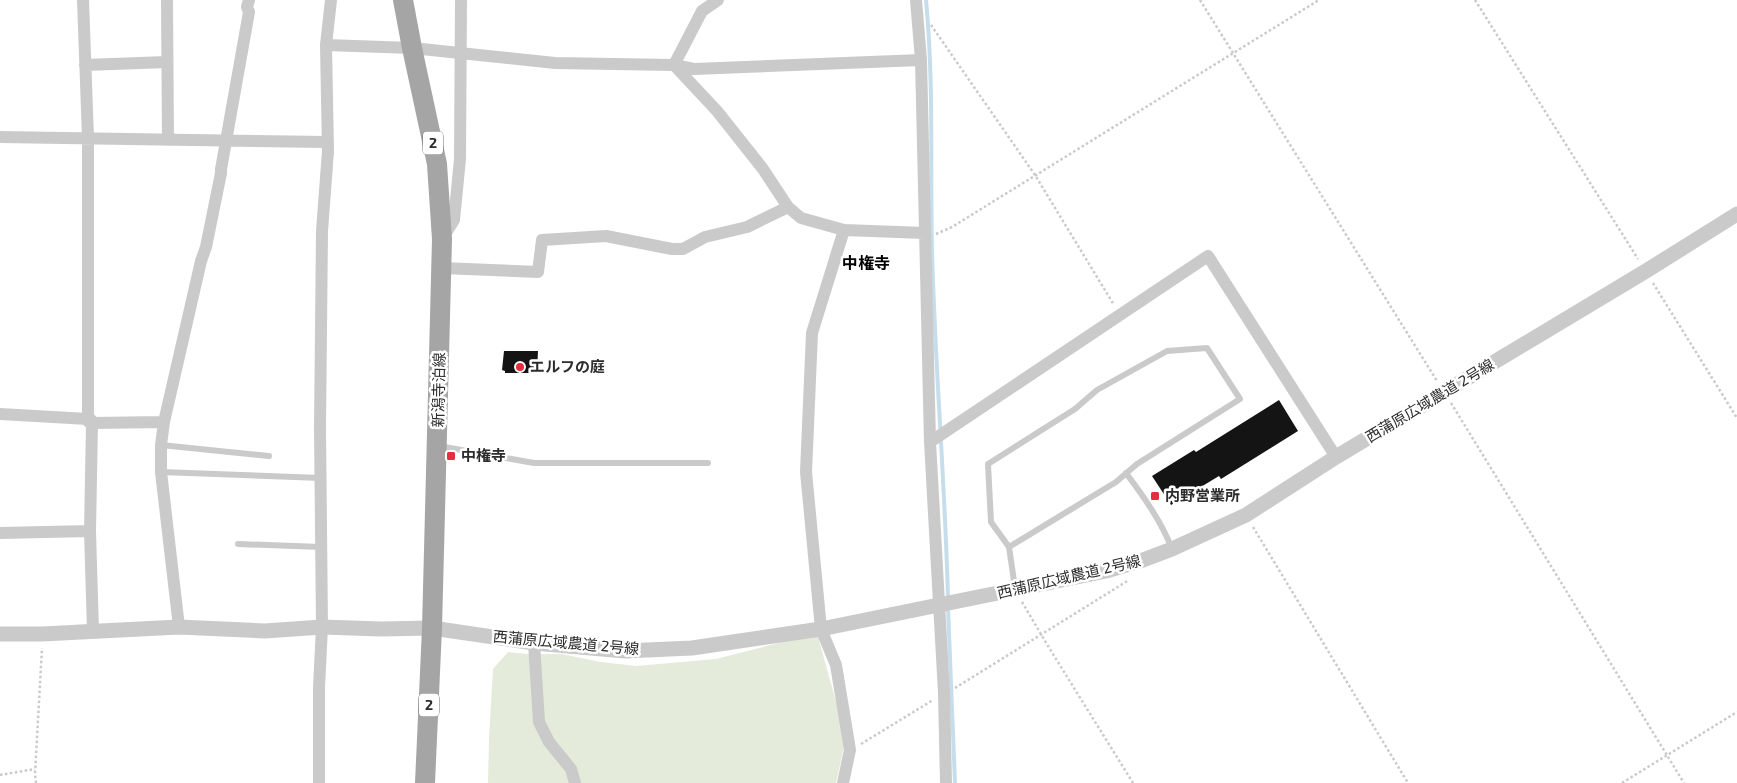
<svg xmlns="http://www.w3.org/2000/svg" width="1737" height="783" font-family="'Exo 2','Noto Sans JP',sans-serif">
	<rect width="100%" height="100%" fill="#fff"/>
	<path fill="#e4ebda" d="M817,633L846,738L836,783H488L489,738L493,669L508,652L527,654H561L601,662L636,666L716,659Z"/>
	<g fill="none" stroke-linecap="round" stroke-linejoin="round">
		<path stroke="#c6deeb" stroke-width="4" d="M926,0C934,83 930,167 932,250C935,366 945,482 948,598
			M948,608L955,783"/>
	</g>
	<path fill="#141414" d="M504,351H538L537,373H505V371L502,370Z
		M1279,400L1298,431L1221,479L1219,476L1171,505L1152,476L1194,450L1196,452Z"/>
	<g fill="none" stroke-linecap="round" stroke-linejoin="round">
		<path stroke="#cacaca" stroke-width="2.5" stroke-dasharray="2.5 2.5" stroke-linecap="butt" d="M1200,0L1437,381
			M1475,0L1638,259
			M931,25L1035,175L1114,305
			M936,234L952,227L1319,0
			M1653,283L1737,418
			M1451,403L1684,783
			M1253,527L1408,783
			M1022,602L1048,646L1133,783
			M955,688L1129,580
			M861,744L933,700
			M0,775L35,769
			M36,783L35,774L42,648
			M1622,783L1737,712"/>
		<path stroke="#cacaca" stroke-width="6" d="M161,445L269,456
			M439,446L534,463H708
			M161,472L321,478
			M1126,473C1144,497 1161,521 1172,549
			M238,544L321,547
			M1009,547L1116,482L1137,464L1240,399L1207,348L1167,351L1097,390L1075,409L988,464L991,522L1009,547L1015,588"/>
		<path stroke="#cacaca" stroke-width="12" d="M167,0L168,140
			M916,0L921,60L930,442L944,693L946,783
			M326,45L412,48L555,63L674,65L694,69L921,60
			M85,65L167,62
			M674,65L717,111L763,169L788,207L801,218L844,230L925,233
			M674,65L702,11L718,0
			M0,137L327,142
			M442,239L454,220L460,159L461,0
			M442,268L538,272L542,240L606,236L672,249H683L705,237L747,227L788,207
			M0,414L88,419V138L83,0
			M930,442L1208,256L1336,457
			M0,533L90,531
			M179,627L161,472V445L164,422L201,261L206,247L221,173V169L249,12L247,7L249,0
			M93,631L90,531L92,423L164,422
			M534,643L539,722L549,742L571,769L575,783
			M319,783V687L322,627L320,428L322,231L328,151L326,45L331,0
			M843,783L850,750L836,665L821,629L806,472L812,333L844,230"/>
		<path stroke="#cacaca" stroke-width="15" d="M88,419L92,423
			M0,634H42L179,627L265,631L322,627L381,629L432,628L534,643L625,651L692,648L821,629L1106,571L1143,560L1172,549L1246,515L1336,457L1646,271L1737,214"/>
		<path stroke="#a5a5a5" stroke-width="20" d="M403,0L412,48L437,164L442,239L432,628L425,783"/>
	</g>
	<g fill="#e62d3f" stroke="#fff" stroke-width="2">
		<circle cx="520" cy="367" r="5"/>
		<rect x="446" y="451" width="10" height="10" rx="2.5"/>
		<rect x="1150" y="491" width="10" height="10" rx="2.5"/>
	</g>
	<g text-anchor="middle" stroke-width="5" stroke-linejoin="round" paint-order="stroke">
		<g fill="#fff" stroke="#6c6c6c" stroke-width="1">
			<rect x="423" y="131.5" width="20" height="23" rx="4"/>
			<rect x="419" y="693.5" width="20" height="23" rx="4"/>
		</g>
		<g font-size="14" font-weight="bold" fill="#2d2d2d">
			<text x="433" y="148">2</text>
			<text x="429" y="710">2</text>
		</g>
		<g font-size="15" font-weight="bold" fill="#2d2d2d" stroke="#fff" text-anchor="start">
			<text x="530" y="372">エルフの庭</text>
			<text x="461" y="461">中権寺</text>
			<text x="1165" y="501">内野営業所</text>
		</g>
		<g font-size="15" fill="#2d2d2d" stroke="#fff">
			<text transform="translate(439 390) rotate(-89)" y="5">新潟寺泊線</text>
			<text transform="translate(1430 401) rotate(-31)" y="5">西蒲原広域農道 2号線</text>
			<text transform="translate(1069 577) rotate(-13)" y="5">西蒲原広域農道 2号線</text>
			<text transform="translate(566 643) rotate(5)" y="5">西蒲原広域農道 2号線</text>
		</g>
		<g font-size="16" font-weight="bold" fill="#000" stroke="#fff">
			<text x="866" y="269">中権寺</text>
		</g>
	</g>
</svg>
